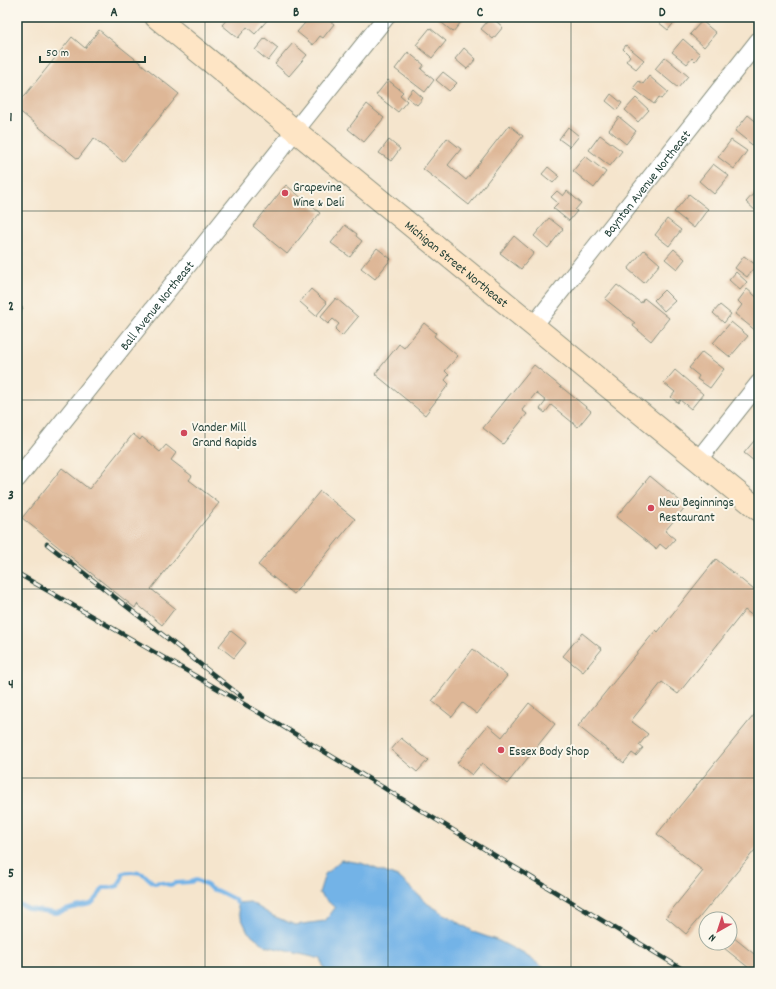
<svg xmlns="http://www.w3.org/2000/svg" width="776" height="989" font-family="Dekko,sans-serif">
	<rect width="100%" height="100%" fill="#fbf7ec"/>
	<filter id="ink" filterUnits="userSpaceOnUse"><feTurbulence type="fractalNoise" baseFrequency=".025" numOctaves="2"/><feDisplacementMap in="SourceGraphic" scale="8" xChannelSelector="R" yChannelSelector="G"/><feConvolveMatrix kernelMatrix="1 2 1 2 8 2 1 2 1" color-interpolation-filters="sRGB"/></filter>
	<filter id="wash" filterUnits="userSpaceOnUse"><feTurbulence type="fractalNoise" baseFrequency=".012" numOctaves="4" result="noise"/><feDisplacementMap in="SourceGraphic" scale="16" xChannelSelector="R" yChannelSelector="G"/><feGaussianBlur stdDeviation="0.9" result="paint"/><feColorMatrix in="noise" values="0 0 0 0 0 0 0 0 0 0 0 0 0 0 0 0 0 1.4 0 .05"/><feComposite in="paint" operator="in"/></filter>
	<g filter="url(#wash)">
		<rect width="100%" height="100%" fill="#f5e5cd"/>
		<path fill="#73b3e7" stroke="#49788e" d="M341,860L361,863L400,878L428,904L476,933L499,941L524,954L544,968L554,972H325L321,959L266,946L248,932L239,913L237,903L250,902L273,916L295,925L325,921L335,908L319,893L325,874Z"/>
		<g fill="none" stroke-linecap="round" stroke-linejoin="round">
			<path stroke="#73b3e7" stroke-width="4" d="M17,903L29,909L56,913L76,907L91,904L97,898L103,888H110L118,886L123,876L122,874C127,871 138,872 143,874C147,876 150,881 154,883L161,882L166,884L170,885L176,883L191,882L196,880L207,885L211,889L218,891L234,899L237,903"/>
		</g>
		<g id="blocks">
			<path fill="#deb797" d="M229,17H270L255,34L247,27L238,38L222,25Z
				M301,17H325L334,24L323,38L320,36L313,45L297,32L305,23L300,19Z
				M437,17H465L453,32L436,18Z
				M491,17L503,27L493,39L481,29Z
				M660,17H672L676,20L668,30L657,21Z
				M702,21L716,33L704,47L690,34Z
				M430,28L446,41L432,58L416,45Z
				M99,30L179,94L123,162L94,138L78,159L17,109V105L72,37L85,48Z
				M265,38L278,48L268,61L255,50Z
				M683,39L700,54L695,61L692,58L687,64L672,52Z
				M293,43L307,55L289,76L275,64Z
				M626,45L644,60L636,69L626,61L630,56L623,49Z
				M464,48L476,59L467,69L455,59Z
				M408,52L424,65L421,69L434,80L425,92L395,69Z
				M665,57L688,76L678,88L655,69Z
				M443,72L457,83L449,91L436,80Z
				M649,76L668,92L662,99L659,97L654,104L633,88L639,81L643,84Z
				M388,80L403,92L400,95L407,101L398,112L376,95Z
				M413,89L423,98L417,105L407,97Z
				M611,94L622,103L617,110L606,101Z
				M636,98L649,110L638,122L625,110Z
				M367,104L384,118L364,142L348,129Z
				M748,115L759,124V144L756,148L735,131Z
				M619,117L636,131L626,144L609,130Z
				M509,125L523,136L469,205L423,169L447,138L461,149L448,165L466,180Z
				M568,127L579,136L570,147L559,139Z
				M600,135L622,151L610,166L589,150Z
				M389,140L400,149L391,161L379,153Z
				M731,140L747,151L734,169L718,157Z
				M585,156L606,172L594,188L573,171Z
				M713,164L729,176L714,194L699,181Z
				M548,167L559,176L553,183L542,174Z
				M286,185L320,213L287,254L253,226Z
				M557,191L563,196L567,191L581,203L575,210L577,211L569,221L553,208L558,203L551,197Z
				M755,192L759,195V208L756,211L746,202Z
				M689,194L708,209L694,228L674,212Z
				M549,218L563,229L548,248L534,236Z
				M667,219L681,230L669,246L655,235Z
				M345,225L357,234L356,236L362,241L350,257L331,243Z
				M514,236L534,253L521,269L500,253Z
				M377,248L391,259L375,279L361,268Z
				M674,249L685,259L677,269L665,259Z
				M644,250L660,264L644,283L628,269Z
				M744,256L756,265L747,277L735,268Z
				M736,272L747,282L740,290L729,280Z
				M617,285L641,303L644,298L669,318L651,341L633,326L635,323L605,299Z
				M311,289L327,303L316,316L300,302Z
				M747,289L759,299V328L756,331L735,314L742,305L738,301Z
				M664,290L675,301L664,311L654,300Z
				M336,298L358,317L342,336L335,329L339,324L333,319L328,324L320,317Z
				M17,305L23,308L17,320Z
				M720,305L731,314L724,323L713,313Z
				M731,322L748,336L730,357L713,343Z
				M424,323L436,333L434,336L458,356L445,371L449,375L445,380L449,384L425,415L375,374L399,344L404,348Z
				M702,352L724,369L710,388L697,379L699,376L689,368Z
				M534,365L591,411L578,427L551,405L545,413L540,409L546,401L536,393L522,410L527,414L503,444L483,428Z
				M675,370L703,394L691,409L680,400L678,403L671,397L675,392L664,383Z
				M133,434L140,440L142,437L160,452L166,445L176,453L171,460L192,476L189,480L219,503L151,589L175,608L162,625L137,604L135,608L22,518L62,468L89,489Z
				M759,435V465L744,453Z
				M650,476L686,506L665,531L675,539L666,549L660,544L656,549L616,517Z
				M320,491L355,519L294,594L258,565Z
				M716,559L759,594V611L754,617L745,610L678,694L662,682L631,721L648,734L639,745L643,748L636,756L632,753L624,763L578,726L656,630L658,632Z
				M231,631L246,643L234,658L219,646Z
				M582,633L602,649L583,672L563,656Z
				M473,649L507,676L477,714L463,703L452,717L432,701Z
				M529,703L555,724L507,784L482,763L472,775L457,763L488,725L502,737Z
				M759,709V845L686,934L666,917L703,871L657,834Z
				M401,738L428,760L417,772L391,750Z
				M733,937L759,958V972H754L724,948L728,943H730V941Z"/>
		</g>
	</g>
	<g filter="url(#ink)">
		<use href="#blocks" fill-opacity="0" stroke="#8a9180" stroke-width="1"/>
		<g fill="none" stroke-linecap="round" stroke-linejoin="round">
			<defs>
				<g id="street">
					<path id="s1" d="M534,325L759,40"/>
					<path d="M698,460L759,383"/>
					<path id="s2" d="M17,479L386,17"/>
				</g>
				<g id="secondary">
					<path id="s3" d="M156,17L759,510"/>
				</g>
			</defs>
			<use href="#street" stroke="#8a9180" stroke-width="19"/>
			<use href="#secondary" stroke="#8a9180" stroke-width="24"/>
			<use href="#street" stroke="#fff" stroke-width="17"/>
			<use href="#secondary" stroke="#fee5c5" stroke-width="22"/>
			<defs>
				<path id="rail" d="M47,544L242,697
					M17,573L277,723L687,972"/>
			</defs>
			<use href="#rail" stroke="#1f3d34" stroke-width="4.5"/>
			<use href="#rail" stroke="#fbf7ec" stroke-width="3" stroke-dasharray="9" stroke-linecap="butt"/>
		</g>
	</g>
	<path fill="none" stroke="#1f3d34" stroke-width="1" stroke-opacity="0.55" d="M205,17V972M388,17V972M571,17V972M17,211H759M17,400H759M17,589H759M17,778H759"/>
	<g fill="#d1495b" stroke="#fbf7ec" stroke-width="1.5">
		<circle cx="285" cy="193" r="4"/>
		<circle cx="184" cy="433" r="4"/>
		<circle cx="651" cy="508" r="4"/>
		<circle cx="501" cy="750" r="4"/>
	</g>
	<g text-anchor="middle" stroke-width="4" stroke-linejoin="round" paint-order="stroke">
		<g font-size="13" fill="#1f3d34" stroke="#fbf7ec">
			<text dy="5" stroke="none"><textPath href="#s1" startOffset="181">Baynton Avenue Northeast</textPath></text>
			<text dy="5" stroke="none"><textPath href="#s3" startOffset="389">Michigan Street Northeast</textPath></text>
			<text dy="5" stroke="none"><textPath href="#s2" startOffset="223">Ball Avenue Northeast</textPath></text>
		</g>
		<g font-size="13" fill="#1f3d34" stroke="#fbf7ec" text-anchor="start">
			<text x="293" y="191">Grapevine<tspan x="293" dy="15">Wine &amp; Deli</tspan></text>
			<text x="192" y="431">Vander Mill<tspan x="192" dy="15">Grand Rapids</tspan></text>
			<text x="659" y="506">New Beginnings<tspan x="659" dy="15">Restaurant</tspan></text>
			<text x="509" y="755">Essex Body Shop</text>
		</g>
	</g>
	<rect width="776" height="989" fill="none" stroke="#fbf7ec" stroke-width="44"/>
	<g transform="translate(718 931) rotate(219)"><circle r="19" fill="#fbf7ec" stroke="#a3ada2"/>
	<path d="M0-3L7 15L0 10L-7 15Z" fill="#d1495b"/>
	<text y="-6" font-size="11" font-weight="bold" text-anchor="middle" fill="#1f3d34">N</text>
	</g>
	<path d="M40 56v6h105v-6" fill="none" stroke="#1f3d34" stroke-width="2"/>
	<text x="46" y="56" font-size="12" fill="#1f3d34" stroke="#fbf7ec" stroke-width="3" paint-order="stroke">50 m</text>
	<rect x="22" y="22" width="732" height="945" fill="none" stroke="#1f3d34" stroke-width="1.5"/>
	<g font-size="13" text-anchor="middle" font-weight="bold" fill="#1f3d34">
		<text x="114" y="16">A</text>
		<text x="296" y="16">B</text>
		<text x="480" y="16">C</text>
		<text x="662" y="16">D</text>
		<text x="11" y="121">1</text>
		<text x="11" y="310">2</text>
		<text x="11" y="499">3</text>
		<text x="11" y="688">4</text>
		<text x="11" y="877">5</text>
	</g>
</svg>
